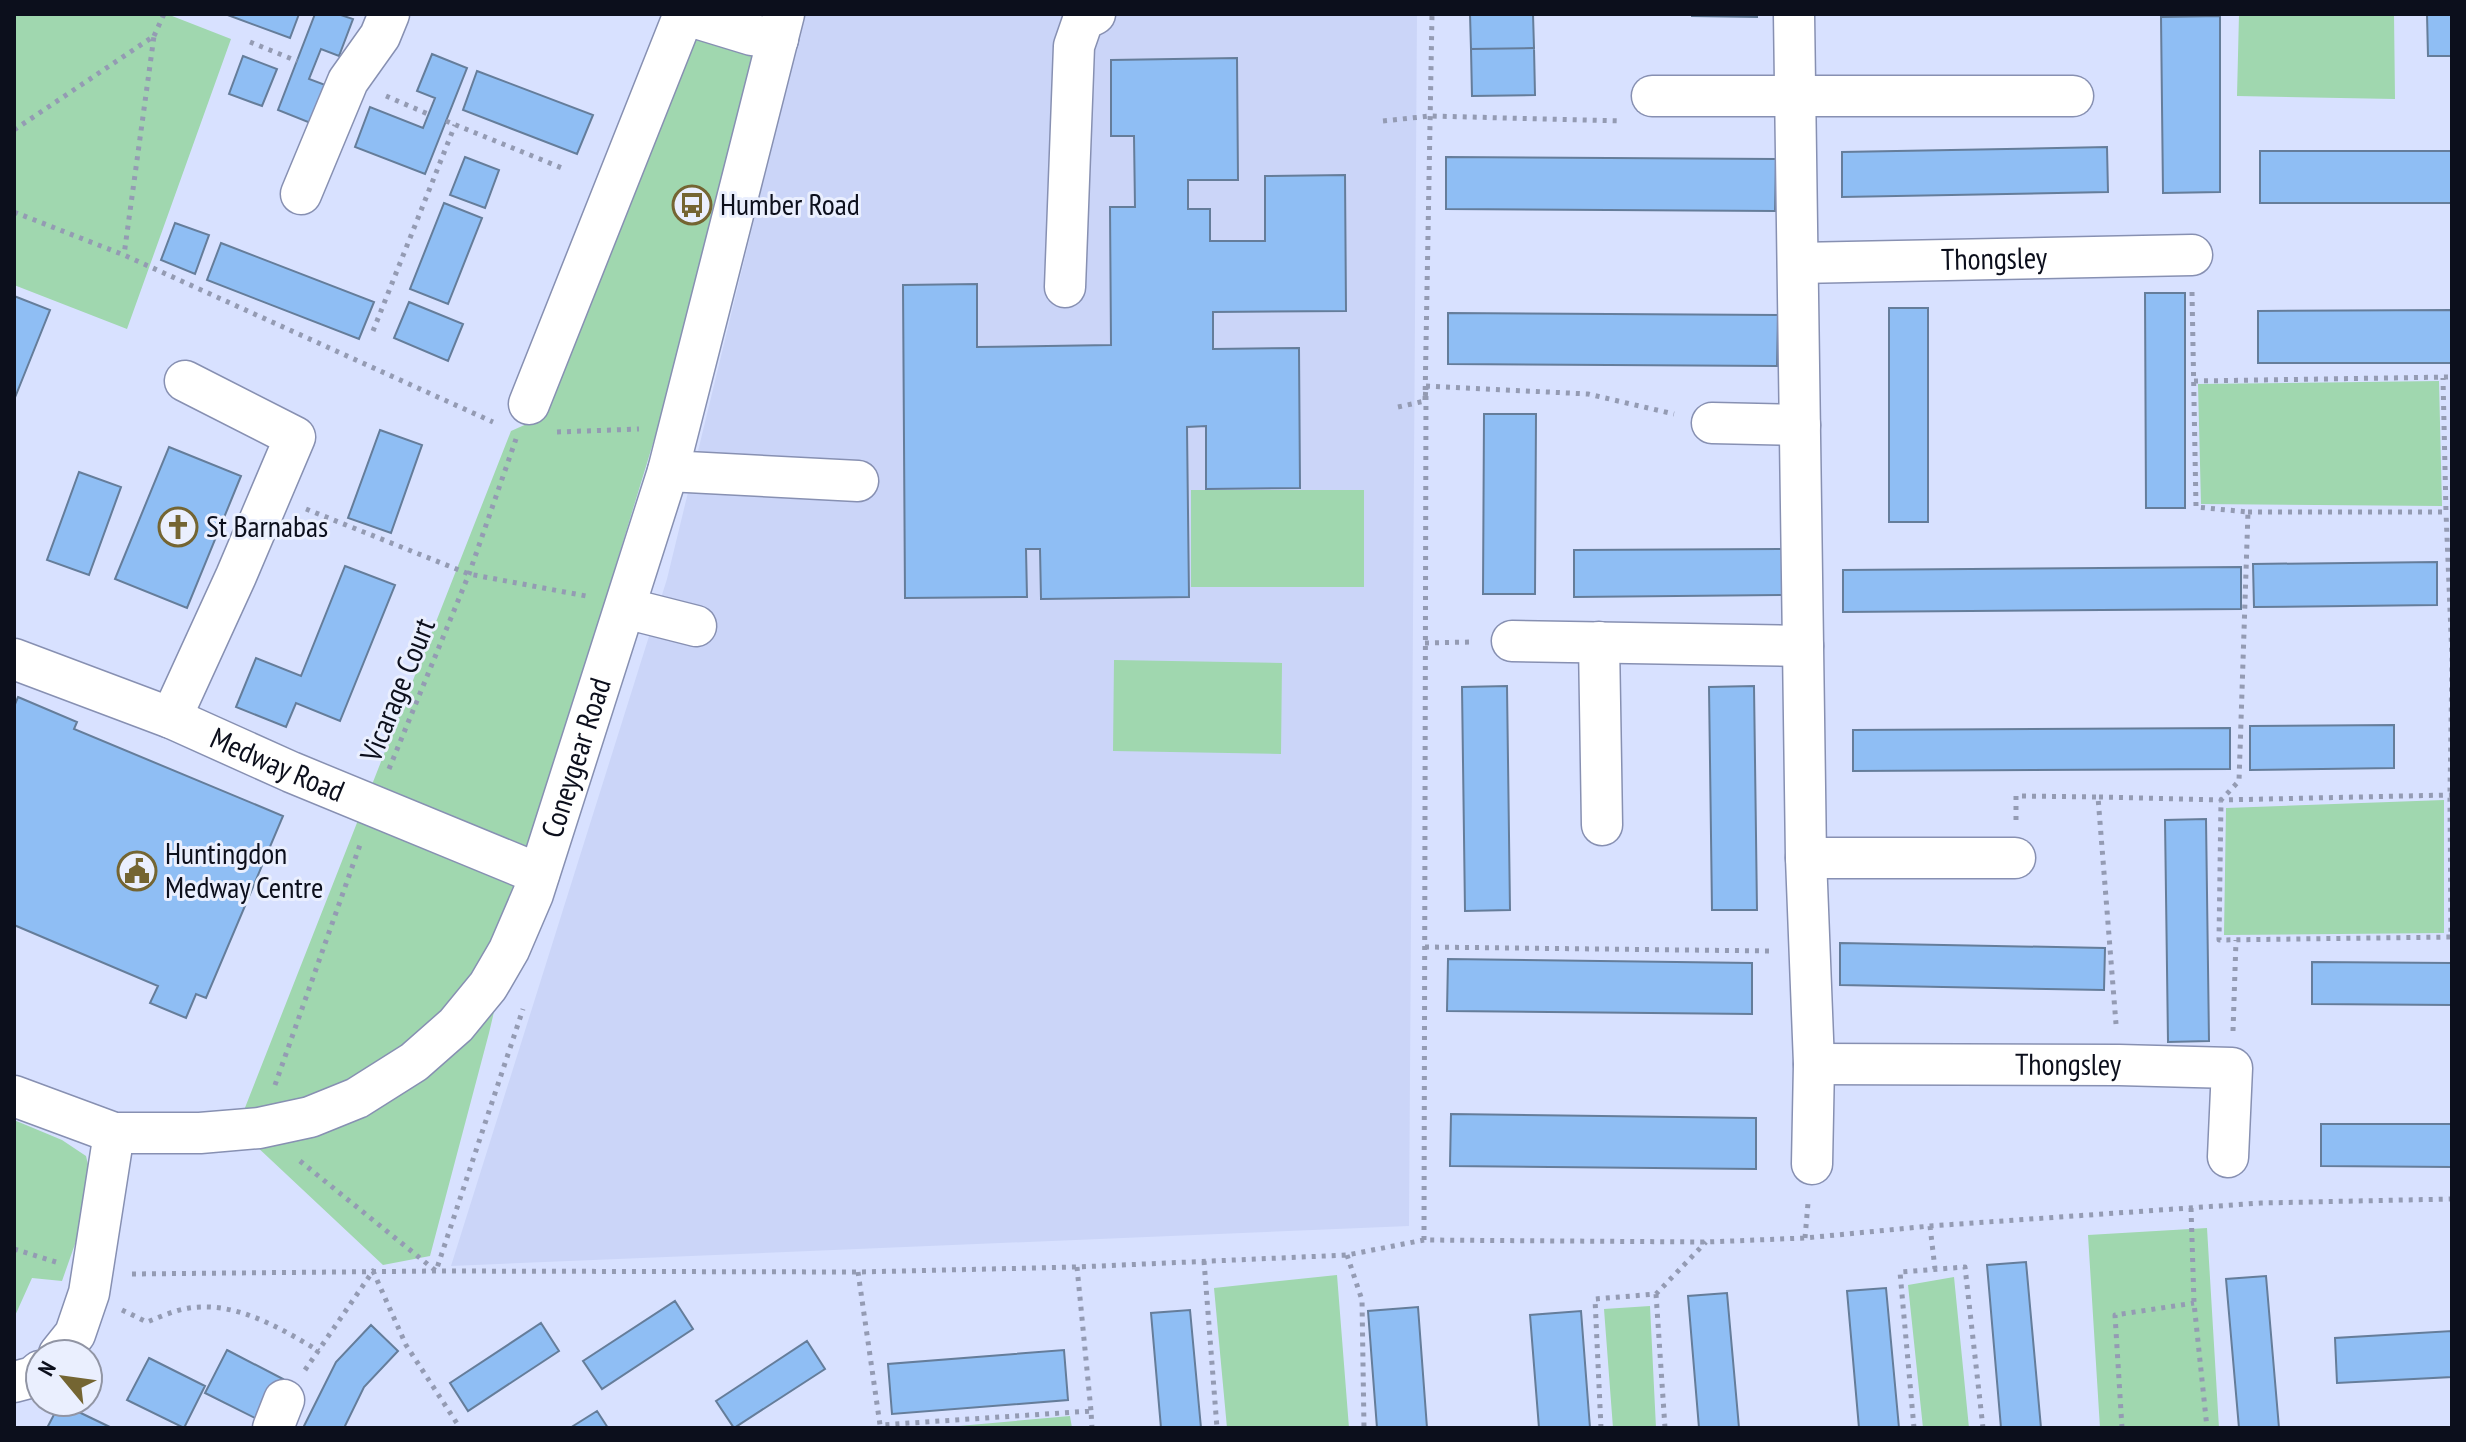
<svg xmlns="http://www.w3.org/2000/svg" width="2466" height="1442" font-family="'PT Sans Narrow',sans-serif">
	<rect width="100%" height="100%" fill="#d8e1ff"/>
	<path fill="#cbd5f8" d="M804,14H1417L1409,1226L451,1266L667,579Z"/>
	<path fill="#a0d7af" d="M14,14H167L231,39L127,329L14,285Z
		M701,14H771L686,335L587,660L532,851L489,1033L430,1256L383,1265L237,1128L511,431L538,419Z
		M2239,14H2394L2395,99L2237,96Z
		M2439,381L2442,506L2201,504L2198,384Z
		M1191,490H1364V587H1191Z
		M1114,660L1282,663L1281,754L1113,751Z
		M2444,800V933L2224,935L2226,808Z
		M14,1120L62,1140L86,1156L94,1190L62,1281L32,1278L14,1318Z
		M2207,1228L2219,1428H2100L2088,1235Z
		M1337,1275L1349,1428H1227L1214,1288Z
		M1954,1277L1969,1428H1923L1908,1285Z
		M1650,1306L1656,1428H1613L1604,1309Z
		M1070,1416L1072,1428H936Z"/>
	<path fill="#8fbef4" stroke="#657d9a" stroke-width="2" d="M225,14H299L290,38Z
		M315,14H338L353,19L339,56L321,49L309,79L328,86L313,124L278,110Z
		M1470,14H1533L1534,48L1471,49Z
		M1692,14H1757V17L1692,16Z
		M2161,14H2220V16L2161,17Z
		M2427,14H2452V56H2428Z
		M2220,16V192L2163,193L2161,17Z
		M1534,48L1535,95L1472,96L1471,49Z
		M432,54L467,68L425,174L355,147L370,107L423,128L435,98L417,91Z
		M243,56L277,69L262,106L229,94Z
		M1237,58L1238,180H1188V209H1210V241H1265V176L1345,175L1346,311L1213,312V349L1299,348L1300,488L1206,489V426L1187,427L1189,597L1041,599L1040,549H1026L1027,597L905,598L903,285L977,284V347L1111,345L1110,207H1135L1134,136H1111V60Z
		M477,71L593,115L577,154L463,110Z
		M2107,147L2108,192L1842,197V152Z
		M2260,151H2452V203H2260Z
		M465,157L499,170L485,208L450,195Z
		M1446,157L1776,159L1775,211L1446,209Z
		M444,203L482,218L448,304L410,289Z
		M175,223L209,235L195,274L161,260Z
		M221,243L374,302L359,339L207,280Z
		M2145,293H2185V508H2146Z
		M14,296L50,310L14,400Z
		M409,302L463,324L448,361L394,338Z
		M1889,308H1928V522H1889Z
		M2452,310V363H2258V311Z
		M1448,313L1778,315L1777,366L1448,364Z
		M1484,414H1536L1535,594H1483Z
		M380,430L422,445L391,533L348,518Z
		M169,447L241,476L187,608L115,579Z
		M79,472L121,487L89,575L47,560Z
		M1790,549L1789,595L1574,597V550Z
		M2437,562V605L2254,607L2253,564Z
		M345,566L395,585L340,721L296,703L286,727L236,707L256,658L301,676Z
		M2241,567V609L1843,612V570Z
		M1507,686L1510,910L1465,911L1462,687Z
		M1754,686L1757,910H1712L1709,687Z
		M18,697L77,722L74,729L283,816L206,998L196,994L186,1018L150,1003L158,986L14,925V707Z
		M2394,725V768L2250,770V726Z
		M2230,728V769L1853,771V730Z
		M2206,819L2209,1041L2168,1042L2165,820Z
		M1840,943L2105,948L2104,990L1840,985Z
		M1448,959L1752,963V1014L1447,1011Z
		M2312,962L2452,963V1005L2312,1004Z
		M1451,1114L1756,1118V1169L1450,1166Z
		M2321,1124H2452V1167L2321,1166Z
		M2026,1262L2041,1428H2001L1987,1265Z
		M2266,1276L2279,1428H2239L2226,1279Z
		M1886,1288L1899,1428H1859L1847,1291Z
		M1727,1293L1739,1428H1699L1688,1296Z
		M675,1301L693,1329L602,1389L583,1361Z
		M1418,1307L1427,1428H1377L1368,1311Z
		M1190,1310L1201,1428H1161L1151,1313Z
		M1581,1311L1590,1428H1539L1530,1315Z
		M541,1323L559,1351L468,1411L450,1383Z
		M371,1325L398,1351L364,1387L344,1428H303L336,1362Z
		M2452,1331V1377L2337,1383L2335,1338Z
		M807,1341L825,1369L734,1428L716,1401Z
		M227,1350L283,1379L261,1421L205,1393Z
		M1064,1350L1068,1400L892,1414L888,1364Z
		M149,1358L205,1386L184,1428L127,1400Z
		M60,1403L112,1428H47Z
		M597,1411L608,1428H570Z"/>
	<g fill="none" stroke-linecap="round" stroke-linejoin="round">
		<defs>
			<g id="minor">
				<path d="M683,14L752,35L778,39"/>
				<path d="M1794,14L1806,858L1814,1064L1812,1164"/>
				<path d="M1652,96H2073"/>
				<path d="M301,194L348,81L380,36L389,14"/>
				<path id="s1" d="M1798,263L2192,255"/>
				<path d="M1065,287L1074,46L1083,20L1095,14"/>
				<path d="M529,404L684,14"/>
				<path d="M1712,423L1800,425"/>
				<path d="M668,471L858,481"/>
				<path d="M625,608L696,626"/>
				<path d="M1512,641L1803,646"/>
				<path d="M1599,642L1602,825"/>
				<path id="s2" d="M14,659L171,718L291,772L539,874"/>
				<path d="M171,718L236,576L295,437L185,381"/>
				<path d="M1806,858H2015"/>
				<path id="s3" d="M1814,1064L2119,1065L2232,1068L2228,1157"/>
				<path id="s4" d="M14,1096L114,1133H200L259,1128L310,1117L357,1098L414,1062L456,1025L488,986L509,950L533,894L668,471L784,14"/>
				<path d="M59,1354L75,1334L89,1293L114,1133"/>
				<path d="M14,1382L33,1377L40,1371"/>
				<path d="M273,1428L284,1400"/>
			</g>
		</defs>
		<use href="#minor" stroke="#8790b2" stroke-width="43"/>
		<path stroke="#949bb3" stroke-width="5" stroke-dasharray="4 6" stroke-linecap="butt" d="M154,36L164,14
			M250,42L297,61
			M386,96L428,114
			M446,121L562,168
			M1383,121L1430,116L1622,121
			M14,130L154,36L124,255
			M14,212L124,255L493,422
			M2192,292L2196,507L2248,512L2239,781L2221,800L2219,940L2451,937L2450,795L2452,658L2446,512
			M373,331L455,125
			M2194,381L2452,377
			M1426,386L1588,394L1674,414
			M1398,407L1425,401
			M557,432L639,429
			M306,509L469,574L586,596
			M2248,512H2446L2443,378
			M1425,643L1472,642
			M389,769L469,574L516,439
			M2099,797L2221,800L2450,795
			M2016,820V796L2098,797L2116,1024
			M1425,947L1772,951
			M2233,1031L2236,940
			M275,1085L361,842
			M300,1161L436,1271L523,1009
			M2191,1208L2194,1303L2207,1428
			M1930,1226L1935,1269
			M1805,1238L1808,1203
			M1424,1240L1426,386L1425,401L1432,14
			M14,1249L56,1262
			M1347,1255L1362,1300L1364,1428
			M1204,1261L1217,1428
			M1077,1267L1091,1411
			M858,1272L880,1425L1091,1411L1092,1428
			M132,1274L436,1271L858,1272L1077,1267L1347,1255L1424,1240L1707,1242L1805,1238L1930,1226L2261,1203L2452,1199
			M1656,1294L1665,1428
			M122,1310L147,1322C160,1317 175,1310 189,1308C236,1301 280,1328 319,1351
			M305,1370L373,1271L406,1345L460,1428
			M1601,1428L1595,1299L1656,1294L1706,1242
			M1914,1428L1900,1272L1965,1267L1983,1428
			M2122,1428L2115,1315L2194,1303"/>
		<use href="#minor" stroke="#fff" stroke-width="40"/>
	</g>
	<defs>
		<symbol id="bus-ring" viewBox="-11 -11 22 22"><circle r="9.5" fill="#eaeffe" stroke="#746532" stroke-width="1.5"/><path d="M-5-6H5V4H4V6H2V4H-2V6H-4V4H-5ZM-3.5-4V0h7V-4ZM-3.5 1.2v1.5H-2V1.2ZM2 1.2v1.5H3.5V1.2Z" fill="#746532"/></symbol>
		<symbol id="church-ring" viewBox="-11 -11 22 22"><circle r="9.5" fill="#eaeffe" stroke="#746532" stroke-width="1.5"/><path d="M-1.2-6h2.4v3.5h3.3v2.4h-3.3V6h-2.4V-.1h-3.3v-2.4h3.3Z" fill="#746532"/></symbol>
		<symbol id="civic-ring" viewBox="-11 -11 22 22"><circle r="9.5" fill="#eaeffe" stroke="#746532" stroke-width="1.5"/><path d="M-.6-6.5H3V-4.5H.6V-3L4-1V1h2V6H-6V1h2V-1L-.6-3ZM-1.2 2.5V6h2.4V2.5Z" fill="#746532"/></symbol>
	</defs>
	<g fill-rule="evenodd">
		<use href="#bus-ring" x="670" y="183" width="44" height="44"/>
		<use href="#church-ring" x="156" y="505" width="44" height="44"/>
		<use href="#civic-ring" x="115" y="849" width="44" height="44"/>
	</g>
	<g text-anchor="middle" stroke-width="6" stroke-linejoin="round" paint-order="stroke">
		<g font-size="30" fill="#0c0f1c" stroke="#eaeffe" text-anchor="start">
			<text x="720" y="215">Humber Road</text>
			<text x="206" y="537">St Barnabas</text>
			<text x="165" y="864">Huntingdon<tspan x="165" dy="34">Medway Centre</tspan></text>
		</g>
		<g font-size="30" fill="#0c0f1c" stroke="#eaeffe">
			<text dy="10" stroke="none"><textPath href="#s1" startOffset="196">Thongsley</textPath></text>
			<text transform="translate(398 690) rotate(-68)" y="10">Vicarage Court</text>
			<text dy="10" stroke="none"><textPath href="#s4" startOffset="774">Coneygear Road</textPath></text>
			<text dy="10" stroke="none"><textPath href="#s2" startOffset="284">Medway Road</textPath></text>
			<text dy="10" stroke="none"><textPath href="#s3" startOffset="254">Thongsley</textPath></text>
		</g>
	</g>
	<rect width="2466" height="1442" fill="none" stroke="#0c0f1c" stroke-width="32"/>
	<g transform="translate(64 1378) rotate(299)"><circle r="38" fill="#eaeffe" stroke="#9195a4" stroke-width="2"/>
	<path d="M0-6L14 30L0 20L-14 30Z" fill="#746532"/>
	<text y="-12" font-size="22" font-weight="bold" text-anchor="middle" fill="#0c0f1c">N</text>
	</g>
</svg>
